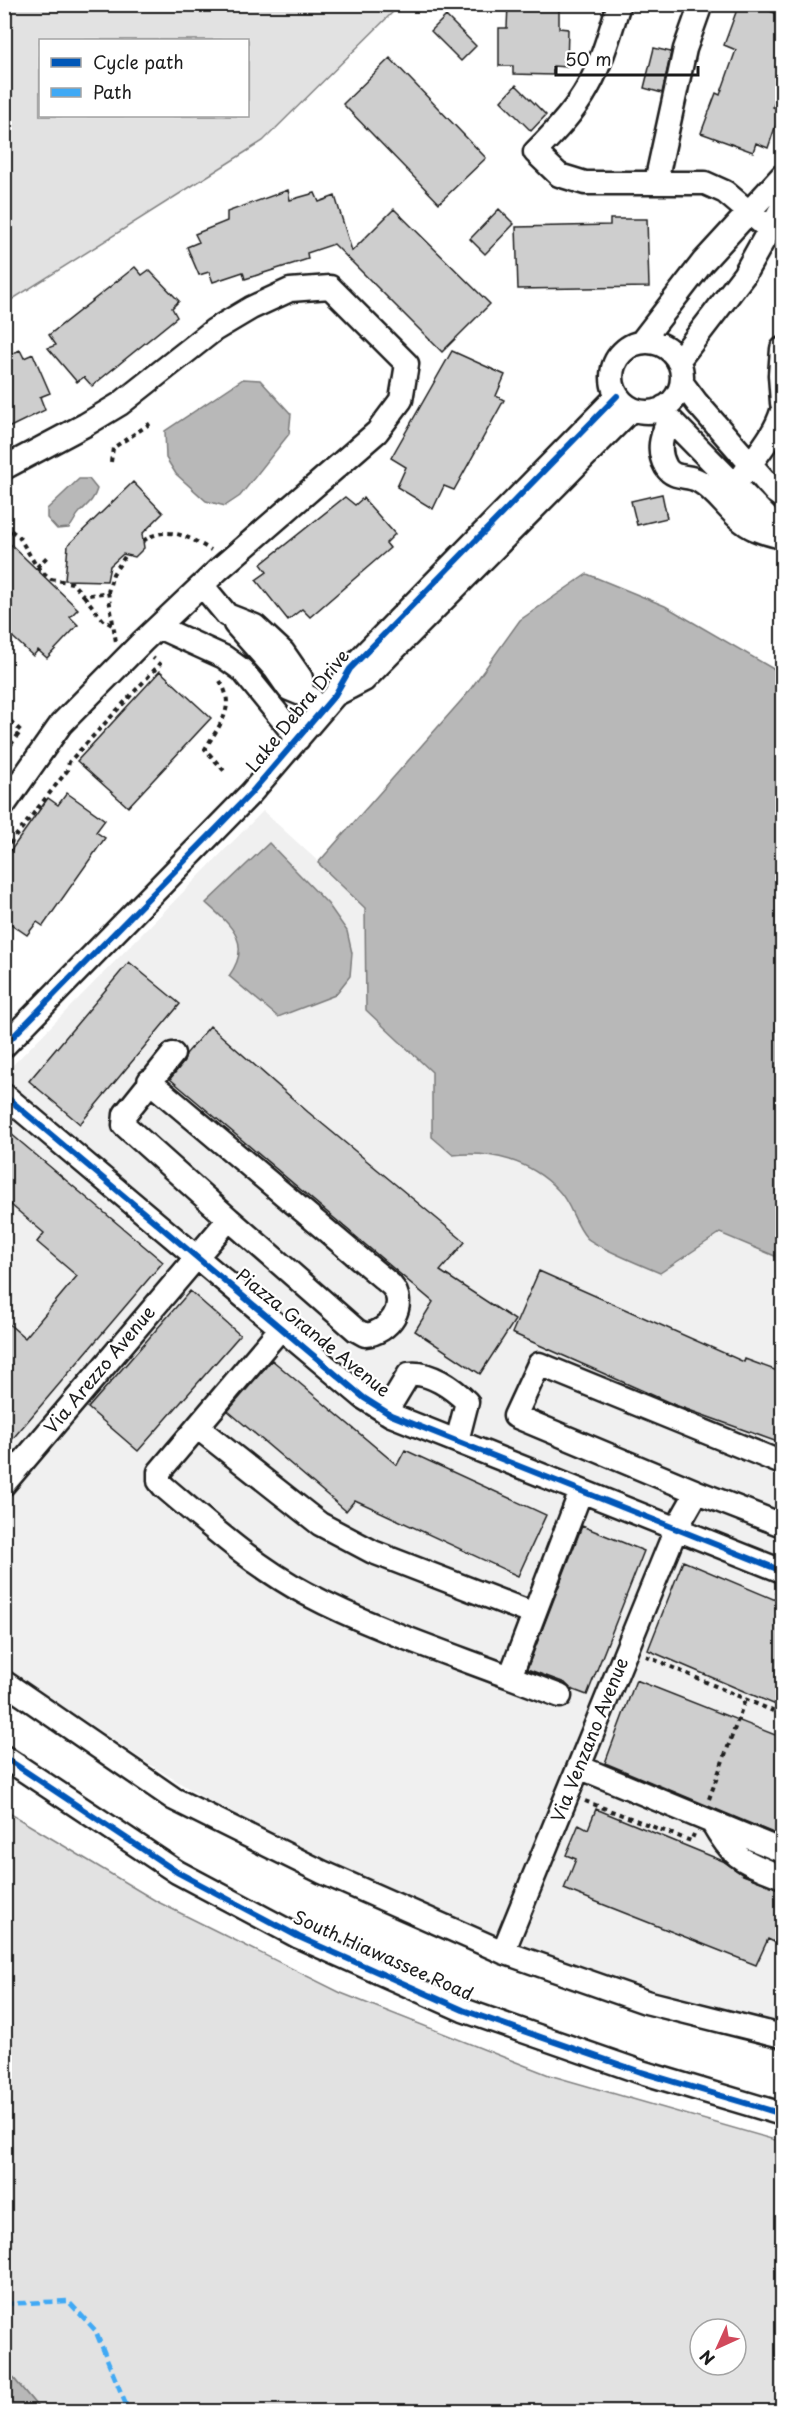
<svg xmlns="http://www.w3.org/2000/svg" width="787" height="2416" font-family="'Playpen Sans',sans-serif">
	<rect width="100%" height="100%" fill="#fff"/>
	<filter id="ink" filterUnits="userSpaceOnUse"><feTurbulence type="fractalNoise" baseFrequency=".0167" numOctaves="2"/><feDisplacementMap in="SourceGraphic" scale="12" xChannelSelector="R" yChannelSelector="G"/><feConvolveMatrix kernelMatrix="1 2 1 2 8 2 1 2 1" color-interpolation-filters="sRGB"/></filter>
	<g filter="url(#ink)">
		<path fill="#f0f0f0" d="M263,811L321,864L782,1139V2028L660,1998L552,1959L404,1899L304,1853L211,1802L149,1764L5,1667L4,1074Z"/>
		<path fill="#e2e2e2" stroke="#7f7f7f" stroke-width="1.5" fill-rule="evenodd" d="M5,4H400V5L263,141L5,304ZM40,40H248V116H40Z
			M4,1810L156,1901L341,1993L549,2075L782,2142V2411H41L5,2368ZM700,2329H736V2365H700Z"/>
		<path fill="#b8b8b8" stroke="#7a7a7a" stroke-width="1.5" d="M243,379L260,380L291,414L289,434L240,496L225,506L206,501L176,474L166,458L165,431Z
			M79,479H89L97,489C94,500 88,504 80,512C75,517 74,523 69,528L57,529L47,518V509Z
			M587,574L665,606L782,674V1259L720,1233L660,1273C648,1268 591,1244 586,1237C574,1223 571,1203 558,1190C530,1160 491,1151 453,1155L432,1137V1072L366,1010L365,908L318,863L467,694L520,620Z
			M269,843L328,904L347,931L352,953L350,976L335,995L278,1017L229,976C253,943 231,925 206,903Z
			M4,2368H5L41,2411H5Z"/>
		<path fill="#cecece" stroke="#1c1c1c" stroke-width="1.5" d="M508,4H559V28L568,29L567,67L553,66V75L513,74V66H499V28H507Z
			M739,4H751L783,16V80L773,107L781,110L768,148L756,143L753,152L701,133L716,93L720,95L736,50L724,45Z
			M446,16L476,46L461,61L431,31Z
			M654,48L671,52L662,93L644,88Z
			M390,58L486,158L439,203L343,104Z
			M516,85L546,115L531,131L501,101Z
			M288,190L290,200L315,193L319,202L335,196L352,251L394,209L490,304L442,352L334,244L307,253L308,259L245,279L243,272L213,282L209,272L199,275L187,247L199,242L195,234L227,221V212Z
			M499,209L514,224L485,254L470,239Z
			M610,219H647L649,287L518,289L516,227L610,225Z
			M135,267L142,275L149,270L179,301L172,308L177,317L92,386L84,377L77,382L48,348L56,345L49,335Z
			M20,350L24,358L33,354L50,393L40,397L45,410L4,430V357Z
			M452,351L505,375L496,396L504,400L454,490L444,486L433,509L397,487L406,467L391,458Z
			M133,482L163,513L142,534L144,548L135,557L123,554L110,566L107,581L65,580L68,545Z
			M662,494L667,518L637,525L631,501Z
			M345,497L355,505L363,498L395,534L386,543L390,548L310,617L302,609L288,620L256,580L267,572L261,564Z
			M4,538L78,609L70,617L78,625L47,658L38,650L33,656L4,629Z
			M160,671L211,718L128,807L77,761Z
			M67,793L105,820L96,832L105,838L43,926L37,922L27,935L4,919V860L48,798L58,805Z
			M129,962L180,1004L80,1124L29,1081Z
			M210,1026L308,1112L465,1242L440,1271L515,1320L480,1374L415,1331L433,1302L170,1079L184,1062L186,1054Z
			M4,1128L163,1262L4,1449V1320L25,1338L77,1276L37,1242L44,1233L4,1199Z
			M539,1271L744,1362L745,1359L783,1373V1444L675,1405L512,1333Z
			M190,1291L240,1335L138,1451L88,1408Z
			M272,1360L397,1465L405,1450L546,1515L518,1576L355,1500L346,1511L228,1411Z
			M582,1526L644,1551L587,1695L571,1689L565,1683L527,1669Z
			M683,1561L783,1603V1708L648,1650Z
			M636,1680L783,1738V1837L605,1763Z
			M596,1809L723,1861L743,1875L783,1890V1929L776,1943L768,1939L756,1965L564,1889L576,1859L566,1855L579,1824L588,1829Z"/>
		<g fill="none" stroke-linecap="round" stroke-linejoin="round">
			<defs>
				<path id="minor" d="M619,4C610,32 602,62 588,87C575,111 554,133 535,152L559,175L585,183H705L725,192L770,230
					M656,182L685,49L701,4
					M642,341L703,262L782,176
					M612 377a35 35 0 1 1 70 0a35 35 0 1 1-70 0Z
					M782,349L780,375L782,403
					M678,361L744,275L782,207
					M682,383L697,403L775,492L782,497
					M664,407L669,418L782,533
					M669,418C662,436 656,449 666,467C674,480 688,474 699,481C720,493 732,519 755,529C764,533 774,535 782,537
					M4,468L85,425L120,404L214,330L251,308L290,290L330,287L407,364L401,400L377,432L218,570L143,641L61,724L4,805
					M743,475C757,454 775,435 782,411
					M202,585L227,615L255,626L283,652L301,678L302,693
					M235,624L275,669L289,689L311,698
					M158,627L224,657L242,670L298,739
					M335,695L364,680L632,409
					M4,1046L251,793L335,695L350,669L617,396
					M149,1081L391,1285C409,1305 389,1333 365,1335L356,1330L229,1219
					M4,1095L364,1398L391,1415L782,1571
					M281,1328L159,1472V1481L164,1487C209,1525 254,1566 307,1594C369,1627 444,1652 510,1677L581,1491
					M386,1412L409,1374C429,1371 453,1388 467,1402L457,1441
					M197,1427L320,1524L373,1552L534,1614
					M782,1463L539,1364L515,1416L697,1492L782,1525
					M4,1484L229,1219L124,1125L125,1114L173,1054
					M510,1677L560,1696
					M4,1682L174,1799L322,1872L503,1952L646,2002L782,2036
					M4,1757L177,1872L299,1937L463,2010L641,2072L782,2114
					M579,1767L782,1851
					M712,1822C734,1861 744,1861 782,1877
					M503,1952L676,1529L697,1492"/>
			</defs>
			<use href="#minor" stroke="#1c1c1c" stroke-width="27"/>
			<path stroke="#1c1c1c" stroke-width="4" stroke-dasharray="4.5 4.5" stroke-linecap="butt" d="M111,462L113,448L151,423
				M4,501L7,500
				M4,525L19,537L37,567L51,579L72,583L84,596L108,592L113,574L126,555
				M143,541C167,524 189,537 211,550
				M37,567L47,557
				M108,592L116,642
				M84,596L103,620L114,626
				M220,681C237,708 219,725 205,749L226,773
				M4,715L21,731L4,754
				M4,851L67,771L69,762L160,664L153,658
				M775,1592L782,1595
				M646,1656L782,1715
				M709,1799L745,1700
				M585,1801L691,1841L694,1834"/>
			<use href="#minor" stroke="#fff" stroke-width="22"/>
			<path stroke="#3fa9f5" stroke-width="4.5" stroke-dasharray="9 4.5" stroke-linecap="butt" d="M4,2304L68,2301L95,2330L129,2412"/>
			<defs>
				<path id="cycleway" d="M4,1046L251,793L335,695L350,669L617,396
					M4,1095L364,1398L391,1415L782,1571
					M4,1757L177,1872L299,1937L463,2010L641,2072L782,2114"/>
			</defs>
			<use href="#cycleway" stroke="#fff" stroke-width="10"/>
			<use href="#cycleway" stroke="#0057b8" stroke-width="6"/>
		</g>
	</g>
	<g text-anchor="middle" stroke-width="4.5" stroke-linejoin="round" paint-order="stroke">
		<g font-size="18" fill="#1c1c1c" stroke="#fff">
			<text transform="translate(298 711) rotate(-51)" y="6">Lake Debra Drive</text>
			<text transform="translate(313 1333) rotate(39)" y="6">Piazza Grande Avenue</text>
			<text transform="translate(100 1370) rotate(-50)" y="6">Via Arezzo Avenue</text>
			<text transform="translate(590 1740) rotate(-68)" y="6">Via Venzano Avenue</text>
			<text transform="translate(383 1956) rotate(24)" y="6">South Hiawassee Road</text>
		</g>
	</g>
	<rect width="787" height="2416" fill="none" stroke="#fff" stroke-width="24"/>
	<rect x="12" y="12" width="763" height="2392" fill="none" stroke="#1c1c1c" stroke-width="2" filter="url(#ink)"/>
	<rect x="39" y="39" width="210" height="78" fill="#ffffff" stroke="#a4a4a4" stroke-width="1.5"/>
	<rect x="51" y="58" width="30" height="9" fill="#0057b8" stroke="#a4a4a4" stroke-width="1.5"/>
	<text x="93" y="69" font-size="18" fill="#1c1c1c">Cycle path</text>
	<rect x="51" y="88" width="30" height="9" fill="#3fa9f5" stroke="#a4a4a4" stroke-width="1.5"/>
	<text x="93" y="99" font-size="18" fill="#1c1c1c">Path</text>
	<g transform="translate(718 2347) rotate(225)"><circle r="28" fill="#ffffff" stroke="#a4a4a4" stroke-width="1.5"/>
	<path d="M0-4.5L10 22L0 15L-10 22Z" fill="#d1495b"/>
	<text y="-9" font-size="16" font-weight="bold" text-anchor="middle" fill="#1c1c1c">N</text>
	</g>
	<path d="M556 66v9h142v-9" fill="none" stroke="#1c1c1c" stroke-width="3"/>
	<text x="565" y="66" font-size="18" fill="#1c1c1c" stroke="#ffffff" stroke-width="4.5" paint-order="stroke">50 m</text>
</svg>
